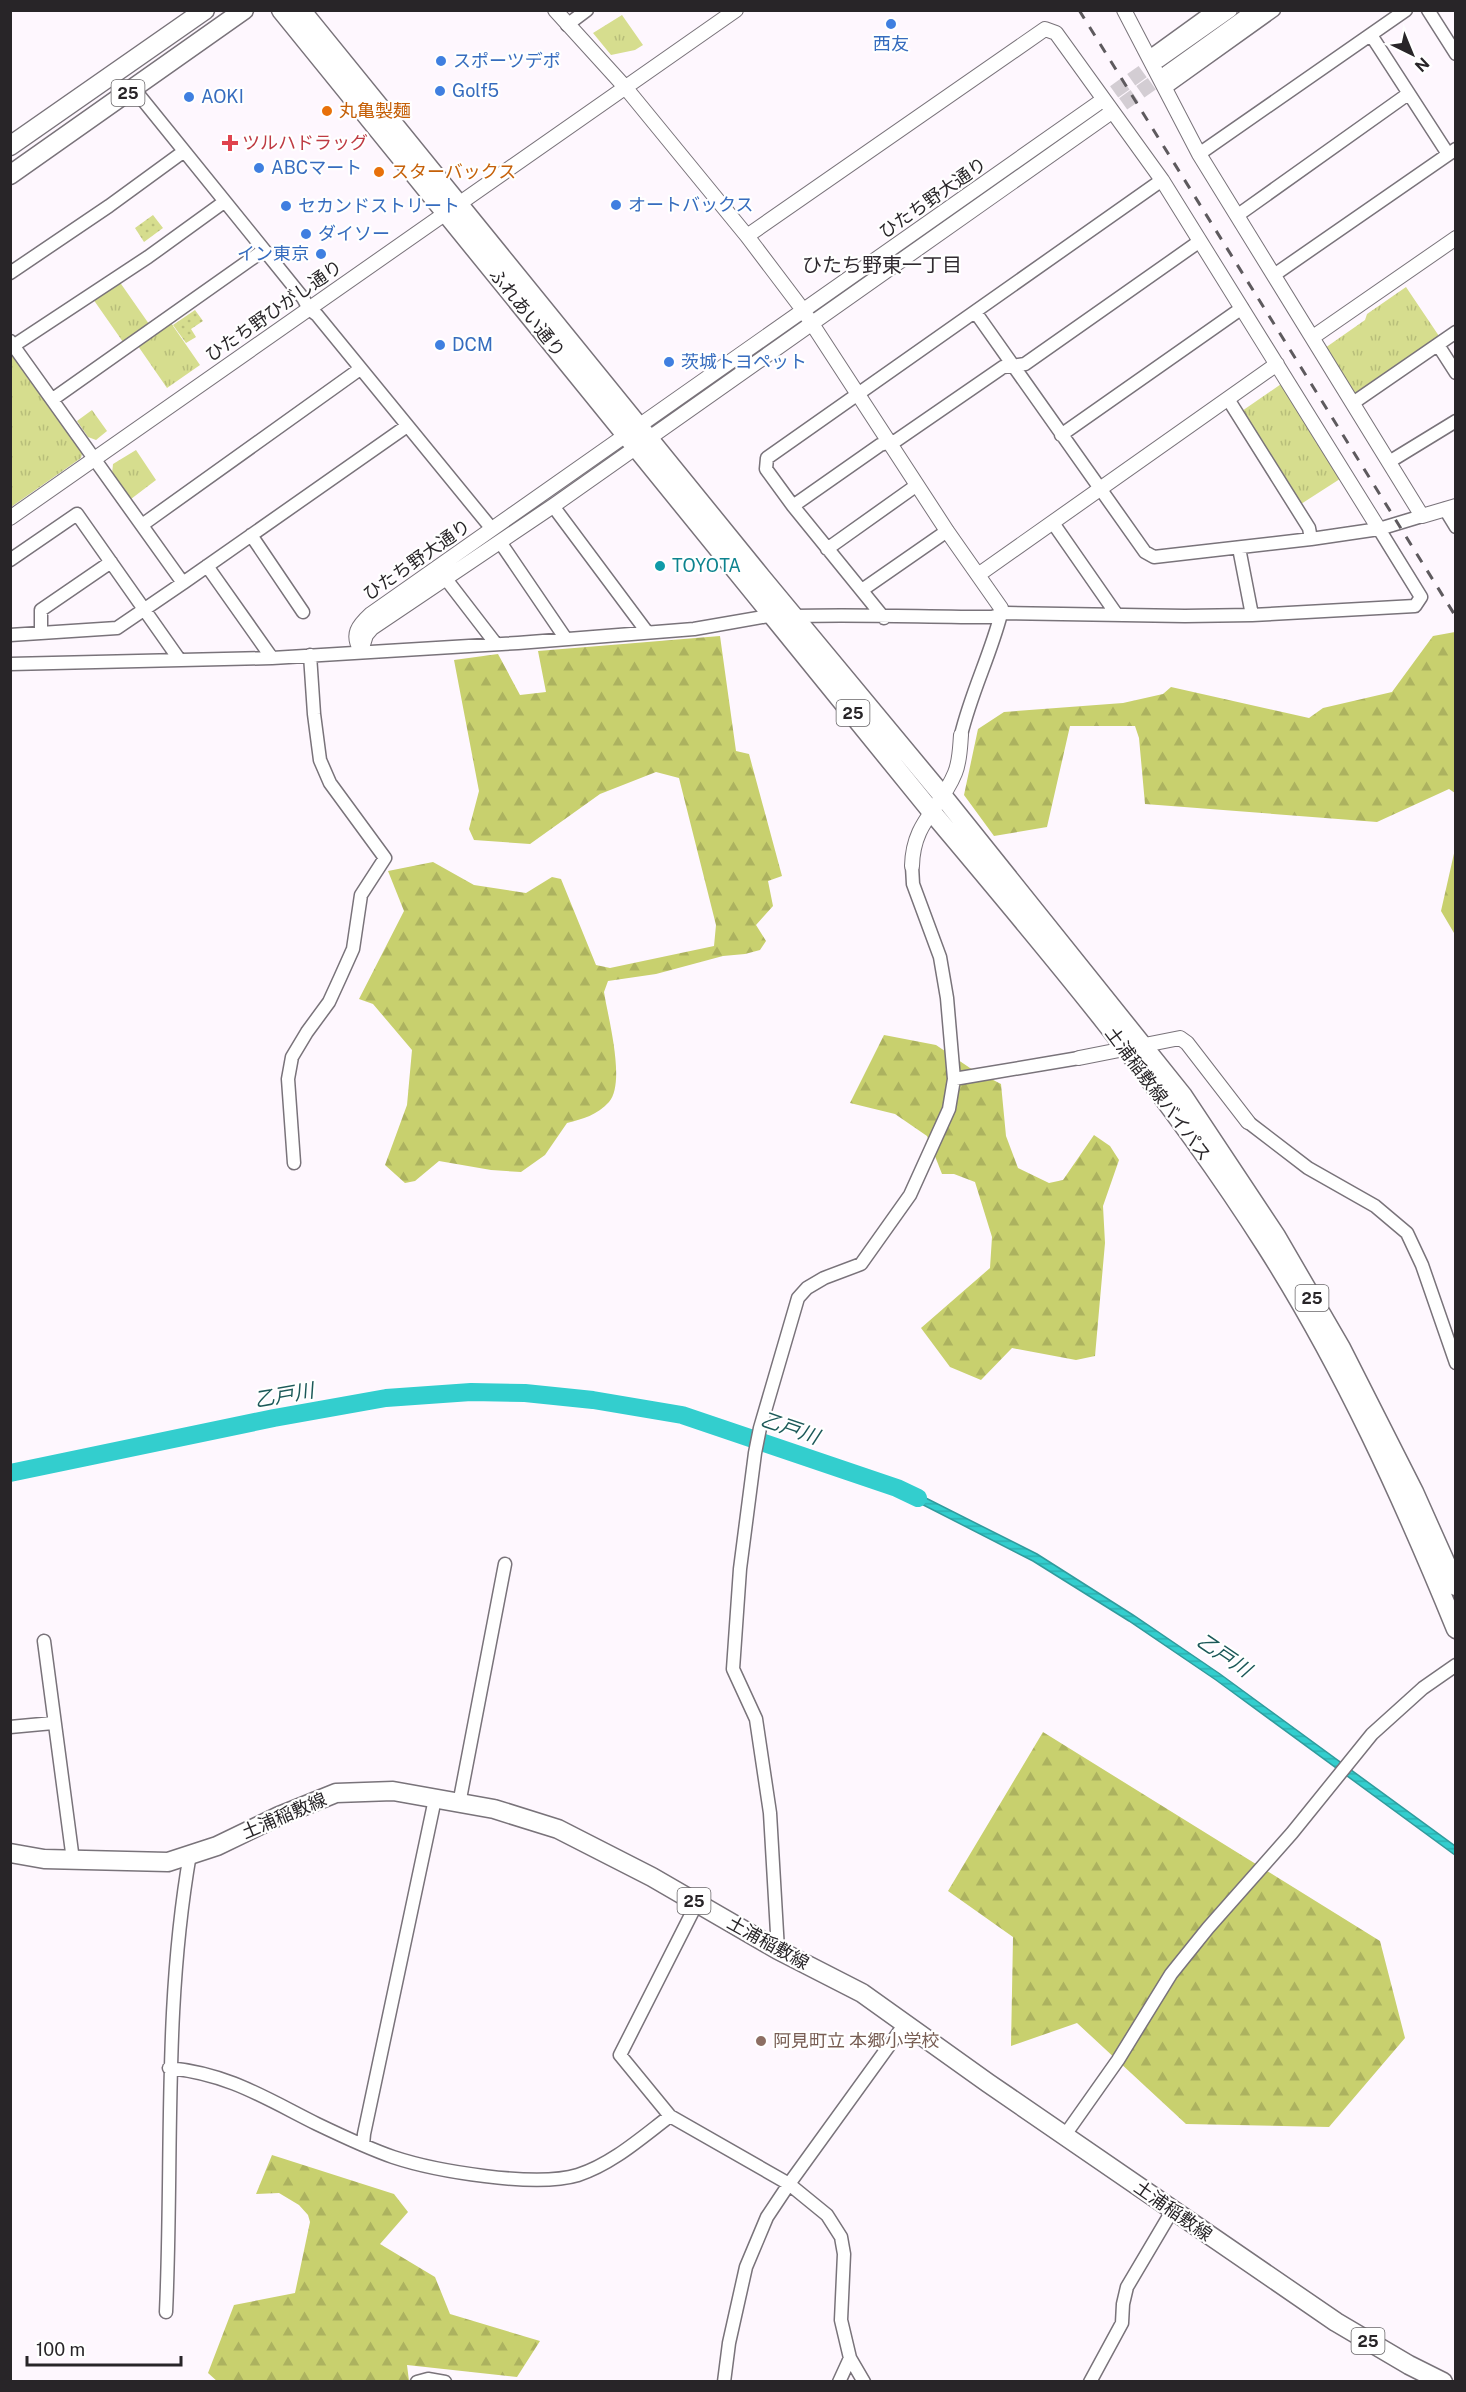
<svg xmlns="http://www.w3.org/2000/svg" width="1466" height="2392" font-family="'Public Sans','Noto Sans JP',sans-serif">
	<defs>
		<pattern id="grass-tufts" width="24" height="20" patternUnits="userSpaceOnUse" patternTransform="scale(1.5)"><rect width="24" height="20" fill="#d6dd8e"/><path d="M3 7l-1-3M5 7V3M7 7l1-3M15 17l-1-3M17 17v-4M19 17l1-3" fill="none" stroke="#b8be7a"/></pattern>
		<pattern id="forest-firs" width="22" height="20" patternUnits="userSpaceOnUse" patternTransform="scale(1.5)"><rect width="22" height="20" fill="#c8d06e"/><path d="M5 1l3.5 6h-7zM16 11l3.5 6h-7z" fill="#acb25f"/></pattern>
		<pattern id="garden-dots" width="8" height="8" patternUnits="userSpaceOnUse" patternTransform="scale(1.5)"><rect width="8" height="8" fill="#d6dd8e"/><path d="M2 2h.1M6 6h.1" fill="none" stroke="#b8be7a" stroke-width="1.8" stroke-linecap="round"/></pattern>
		<pattern id="water-rules" width="6" height="5" patternUnits="userSpaceOnUse" patternTransform="scale(1.5)"><rect width="6" height="5" fill="#33cece"/><path d="M0 2.5h6" fill="none" stroke="#2db1b1"/></pattern>
	</defs>
	<rect width="100%" height="100%" fill="#fef7fe"/>
	<path fill="url(#grass-tufts)" d="M622,15L643,45L635,50L611,55L593,33Z
		M119,281L149,324L123,342L93,299Z
		M1406,287L1441,339L1355,395L1325,348L1365,320L1367,314Z
		M171,323L200,365L167,388L138,346Z
		M11,356L16,358L83,450L81,458L11,507Z
		M1284,382L1343,477L1301,504L1242,411Z
		M92,410L107,431L96,440L88,437L77,421Z
		M136,450L156,480L131,499L112,474L113,464Z"/>
	<path fill="url(#forest-firs)" d="M1455,632V793L1449,789L1377,822L1145,804L1139,738L1135,726H1070L1047,827L994,836L964,795L978,729L1004,712L1123,703L1163,694L1171,687L1309,718L1323,708L1392,692L1433,636Z
		M720,636L736,751L749,754L782,876L768,881L773,906L756,925L766,941L760,950L745,954L723,956L656,974L608,981L604,992C608,1018 626,1082 609,1102C597,1115 583,1119 567,1123L545,1155L521,1172L491,1170L439,1161L415,1181L405,1183L385,1165L407,1105L412,1050L373,1004L359,999L404,911L388,871L433,862L474,885L526,893L552,877L561,879L596,965L610,968L714,946L716,925L679,778L656,772L600,794L530,844L474,840L469,829L479,791L454,660L498,654L520,695L546,692L538,651Z
		M1455,849L1456,933H1454L1441,911Z
		M884,1035L936,1045L970,1068L1001,1084L1006,1136L1018,1168L1049,1183L1063,1180L1094,1135L1110,1146L1119,1160L1103,1206L1105,1243L1095,1356L1076,1360L1012,1348L981,1380L950,1367L921,1328L990,1268L992,1237L975,1182L954,1174H942L927,1136L895,1114L850,1103Z
		M1043,1732L1380,1941L1405,2038L1329,2127L1186,2124L1077,2023L1011,2046L1013,1937L948,1891Z
		M272,2155L394,2194L408,2212L380,2244L435,2277L450,2314L540,2341L517,2377L407,2365L409,2381L218,2382L208,2373L234,2305L295,2293L310,2222L308,2215L299,2205L279,2193L256,2194Z"/>
	<path fill="url(#garden-dots)" d="M153,215L163,228L144,242L135,228Z
		M195,310L203,321L191,329L196,337L186,343L173,325Z"/>
	<path fill="url(#water-rules)" stroke="#309b9c" stroke-width="1.5" d="M898,1484L1037,1554L1133,1615L1220,1674L1455,1846V1855L1216,1680L1129,1621L1033,1561L896,1491Z"/>
	<g fill="none" stroke-linecap="round" stroke-linejoin="round">
		<path stroke="#33cece" stroke-width="18" d="M10,1473L274,1418L386,1398L471,1392L525,1393L593,1400L682,1415L897,1488L918,1498"/>
		<path stroke="#d3cdd3" stroke-width="14" stroke-dasharray="14 7" stroke-linecap="butt" d="M1097,104L1159,60
			M1106,116L1167,73"/>
		<defs>
			<path id="minor" d="M1428,10L1456,54
				M567,25L587,10
				M1371,35L1448,154
				M1149,57L1214,10
				M1165,88L1274,10
				M134,89L303,298L309,309L317,315L492,529
				M1199,154L1406,10
				M1238,215L1408,94
				M10,273L109,206L183,152
				M1274,275L1456,149
				M976,313L1145,552L1154,557L1311,539L1379,529L1422,516
				M10,341L183,583L407,426
				M1438,345L1456,373
				M10,348L148,257L224,202
				M53,399L264,250
				M1228,399L1309,528L1311,539
				M1353,403L1456,332
				M1061,435L1242,308
				M1389,462L1456,421
				M553,506L647,632
				M793,506L880,445L897,440L1003,367L1025,364L1200,241
				M1445,509L1456,527
				M1053,523L1117,615
				M142,525L360,369
				M251,535L303,612
				M500,542L566,639
				M1239,548L1252,615
				M827,549L917,485
				M10,560L77,514L179,659
				M207,566L272,658
				M446,579L496,644
				M862,590L947,531
				M793,616C859,614 926,617 992,617L1006,613L1185,616L1252,615L1415,606L1421,597L1379,529
				M884,618L793,506L766,469L767,458L1162,180
				M41,633V610L111,562
				M10,635L117,628L183,583
				M10,664L272,658L518,643L694,629L774,615
				M961,735C971,693 990,656 1001,614
				M954,1079L1079,1058
				M1248,1122L1308,1168L1375,1206L1407,1233L1422,1265L1456,1363
				M294,1163L288,1079L292,1057L307,1032L329,1002L340,978L353,949L361,895L385,858L330,783L320,760L314,714L310,655
				M44,1641L73,1860
				M10,1727L53,1723
				M459,1804L505,1564
				M697,1903L620,2055L670,2116L789,2184L827,2215L841,2237L844,2254L841,2320L850,2358L864,2382
				M778,1950L770,1813L756,1719L733,1669L740,1569L755,1453L760,1428L798,1298L807,1288L824,1278L861,1264L910,1195L949,1109L954,1079L947,998L940,957L913,884L912,866
				M169,2068C229,2074 265,2098 317,2124C342,2136 367,2148 393,2157C435,2171 535,2188 578,2175C612,2164 641,2138 670,2116
				M1065,2135L1118,2060L1171,1974L1208,1928L1292,1833L1372,1734L1423,1688L1456,1665
				M363,2145L364,2134L435,1799
				M166,2312C173,2157 163,2008 190,1854
				M417,2382L428,2379L445,2382
				M724,2382L729,2343L746,2267L767,2217L789,2184L904,2025
				M839,2382L850,2358
				M1090,2382L1122,2323L1123,2304L1127,2287L1172,2211"/>
			<path id="tertiary" d="M555,10L625,87L747,236L803,310L947,531L1001,608V614
				M1124,10L1199,154L1422,516L1456,506
				M1159,60L1230,10
				M1167,73L1255,10
				M747,236L1045,29L1056,33L1162,180L1379,529
				M1313,337L1456,238
				M10,518L736,10
				M978,575L1277,364
				M361,651C351,634 358,626 371,614L1097,104
				M361,651L366,635L372,628L553,506L1106,116
				M912,866C913,821 940,810 955,773C960,761 960,747 961,735
				M1079,1058L1180,1038L1187,1043L1248,1122"/>
			<path id="primary" d="M281,10L931,811C1049,951 1168,1092 1266,1246C1343,1367 1402,1497 1456,1629
				M301,10L762,578L942,795L1183,1096L1276,1236L1341,1348L1414,1492L1456,1586
				M10,146L205,10
				M10,175L244,10
				M10,1853L44,1859L168,1862L217,1846L279,1816L336,1793L393,1791L494,1809L558,1829L652,1877L778,1950L862,1993L988,2083L1336,2322L1409,2365L1443,2382"/>
		</defs>
		<use href="#minor" stroke="#79737a" stroke-width="15"/>
		<use href="#tertiary" stroke="#79737a" stroke-width="16"/>
		<use href="#primary" stroke="#79737a" stroke-width="21"/>
		<use href="#minor" stroke="#fff" stroke-width="12"/>
		<use href="#tertiary" stroke="#fff" stroke-width="14"/>
		<use href="#primary" stroke="#fff" stroke-width="18"/>
		<path stroke="#5e5a5e" stroke-width="3" stroke-dasharray="10 10" stroke-linecap="butt" d="M1079,10L1456,617"/>
	</g>
	<g fill="#3f7fe0" stroke="#fff" stroke-width="2">
		<circle cx="891" cy="24" r="6"/>
		<circle cx="441" cy="61" r="6"/>
		<circle cx="440" cy="91" r="6"/>
		<circle cx="189" cy="97" r="6"/>
		<circle cx="259" cy="168" r="6"/>
		<circle cx="616" cy="205" r="6"/>
		<circle cx="286" cy="206" r="6"/>
		<circle cx="306" cy="234" r="6"/>
		<circle cx="321" cy="254" r="6"/>
		<circle cx="440" cy="345" r="6"/>
		<circle cx="669" cy="362" r="6"/>
	</g>
	<g fill="#e8710a" stroke="#fff" stroke-width="2">
		<circle cx="327" cy="111" r="6"/>
		<circle cx="379" cy="172" r="6"/>
	</g>
	<path fill="#e0444e" stroke="#fff" stroke-width="2" d="M227 134h6v6h6v6h-6v6h-6v-6h-6v-6h6z"/>
	<circle fill="#0f9aa8" stroke="#fff" stroke-width="2" cx="660" cy="566" r="6"/>
	<circle fill="#8d6e63" stroke="#fff" stroke-width="2" cx="761" cy="2041" r="6"/>
	<g text-anchor="middle" stroke-width="4.5" stroke-linejoin="round" paint-order="stroke">
		<g fill="#fff" stroke="#686668" stroke-width="1.5">
			<rect x="111.5" y="80" width="33" height="26" rx="4.5"/>
			<rect x="836.5" y="700" width="33" height="26" rx="4.5"/>
			<rect x="1295.5" y="1285" width="33" height="26" rx="4.5"/>
			<rect x="677.5" y="1888" width="33" height="26" rx="4.5"/>
			<rect x="1351.5" y="2328" width="33" height="26" rx="4.5"/>
		</g>
		<g font-size="16" font-weight="bold" fill="#282528">
			<text x="128" y="99">25</text>
			<text x="853" y="719">25</text>
			<text x="1312" y="1304">25</text>
			<text x="694" y="1907">25</text>
			<text x="1368" y="2347">25</text>
		</g>
		<g font-size="18" fill="#366cbe" stroke="#fff" text-anchor="start">
			<text x="891" y="50" text-anchor="middle">西友</text>
			<text x="453" y="67">スポーツデポ</text>
			<text x="452" y="97">Golf5</text>
			<text x="201" y="103">AOKI</text>
			<text x="271" y="174">ABCマート</text>
			<text x="628" y="211">オートバックス</text>
			<text x="298" y="212">セカンドストリート</text>
			<text x="318" y="240">ダイソー</text>
			<text x="309" y="260" text-anchor="end">イン東京</text>
			<text x="452" y="351">DCM</text>
			<text x="681" y="368">茨城トヨペット</text>
		</g>
		<g font-size="18" fill="#c56008" stroke="#fff" text-anchor="start">
			<text x="339" y="117">丸亀製麺</text>
			<text x="391" y="178">スターバックス</text>
		</g>
		<g font-size="18" fill="#be3a42" stroke="#fff" text-anchor="start">
			<text x="242" y="149">ツルハドラッグ</text>
		</g>
		<g font-size="18" fill="#282528" stroke="#fff">
			<text transform="translate(933 198) rotate(-35)" y="6">ひたち野大通り</text>
			<text transform="translate(274 311) rotate(-35)" y="6">ひたち野ひがし通り</text>
			<text transform="translate(527 313) rotate(51)" y="6">ふれあい通り</text>
			<text transform="translate(417 560) rotate(-35)" y="6">ひたち野大通り</text>
			<text transform="translate(1158 1094) rotate(53)" y="6">土浦稲敷線バイパス</text>
			<text transform="translate(284 1816) rotate(-23)" y="6">土浦稲敷線</text>
			<text transform="translate(768 1943) rotate(29)" y="6">土浦稲敷線</text>
			<text transform="translate(1173 2211) rotate(35)" y="6">土浦稲敷線</text>
		</g>
		<g font-size="18" fill="#0d838f" stroke="#fff" text-anchor="start">
			<text x="672" y="572">TOYOTA</text>
		</g>
		<g font-size="18" fill="#785e54" stroke="#fff" text-anchor="start">
			<text x="773" y="2047">阿見町立 本郷小学校</text>
		</g>
		<g font-size="20" fill="#302a30" stroke="#fff">
			<text x="882" y="272">ひたち野東一丁目</text>
		</g>
		<g font-size="20" font-style="italic" fill="#1c5959" stroke="#fff">
			<text transform="translate(284 1395) rotate(-10)" y="7">乙戸川</text>
			<text transform="translate(790 1428) rotate(19)" y="7">乙戸川</text>
			<text transform="translate(1224 1655) rotate(34)" y="7">乙戸川</text>
		</g>
	</g>
	<rect width="1466" height="2392" fill="none" stroke="#282528" stroke-width="24"/>
	<g transform="translate(1412 54) rotate(137)" stroke="#ffffff" stroke-width="4.5" paint-order="stroke">
	<path d="M0-4.5L10 22L0 15L-10 22Z" fill="#282528"/>
	<text y="-9" font-size="16" font-weight="bold" text-anchor="middle" fill="#282528">N</text>
	</g>
	<path d="M27 2356v9h154v-9" fill="none" stroke="#282528" stroke-width="3"/>
	<text x="36" y="2356" font-size="18" fill="#282528" stroke="#ffffff" stroke-width="4.5" paint-order="stroke">100 m</text>
</svg>
